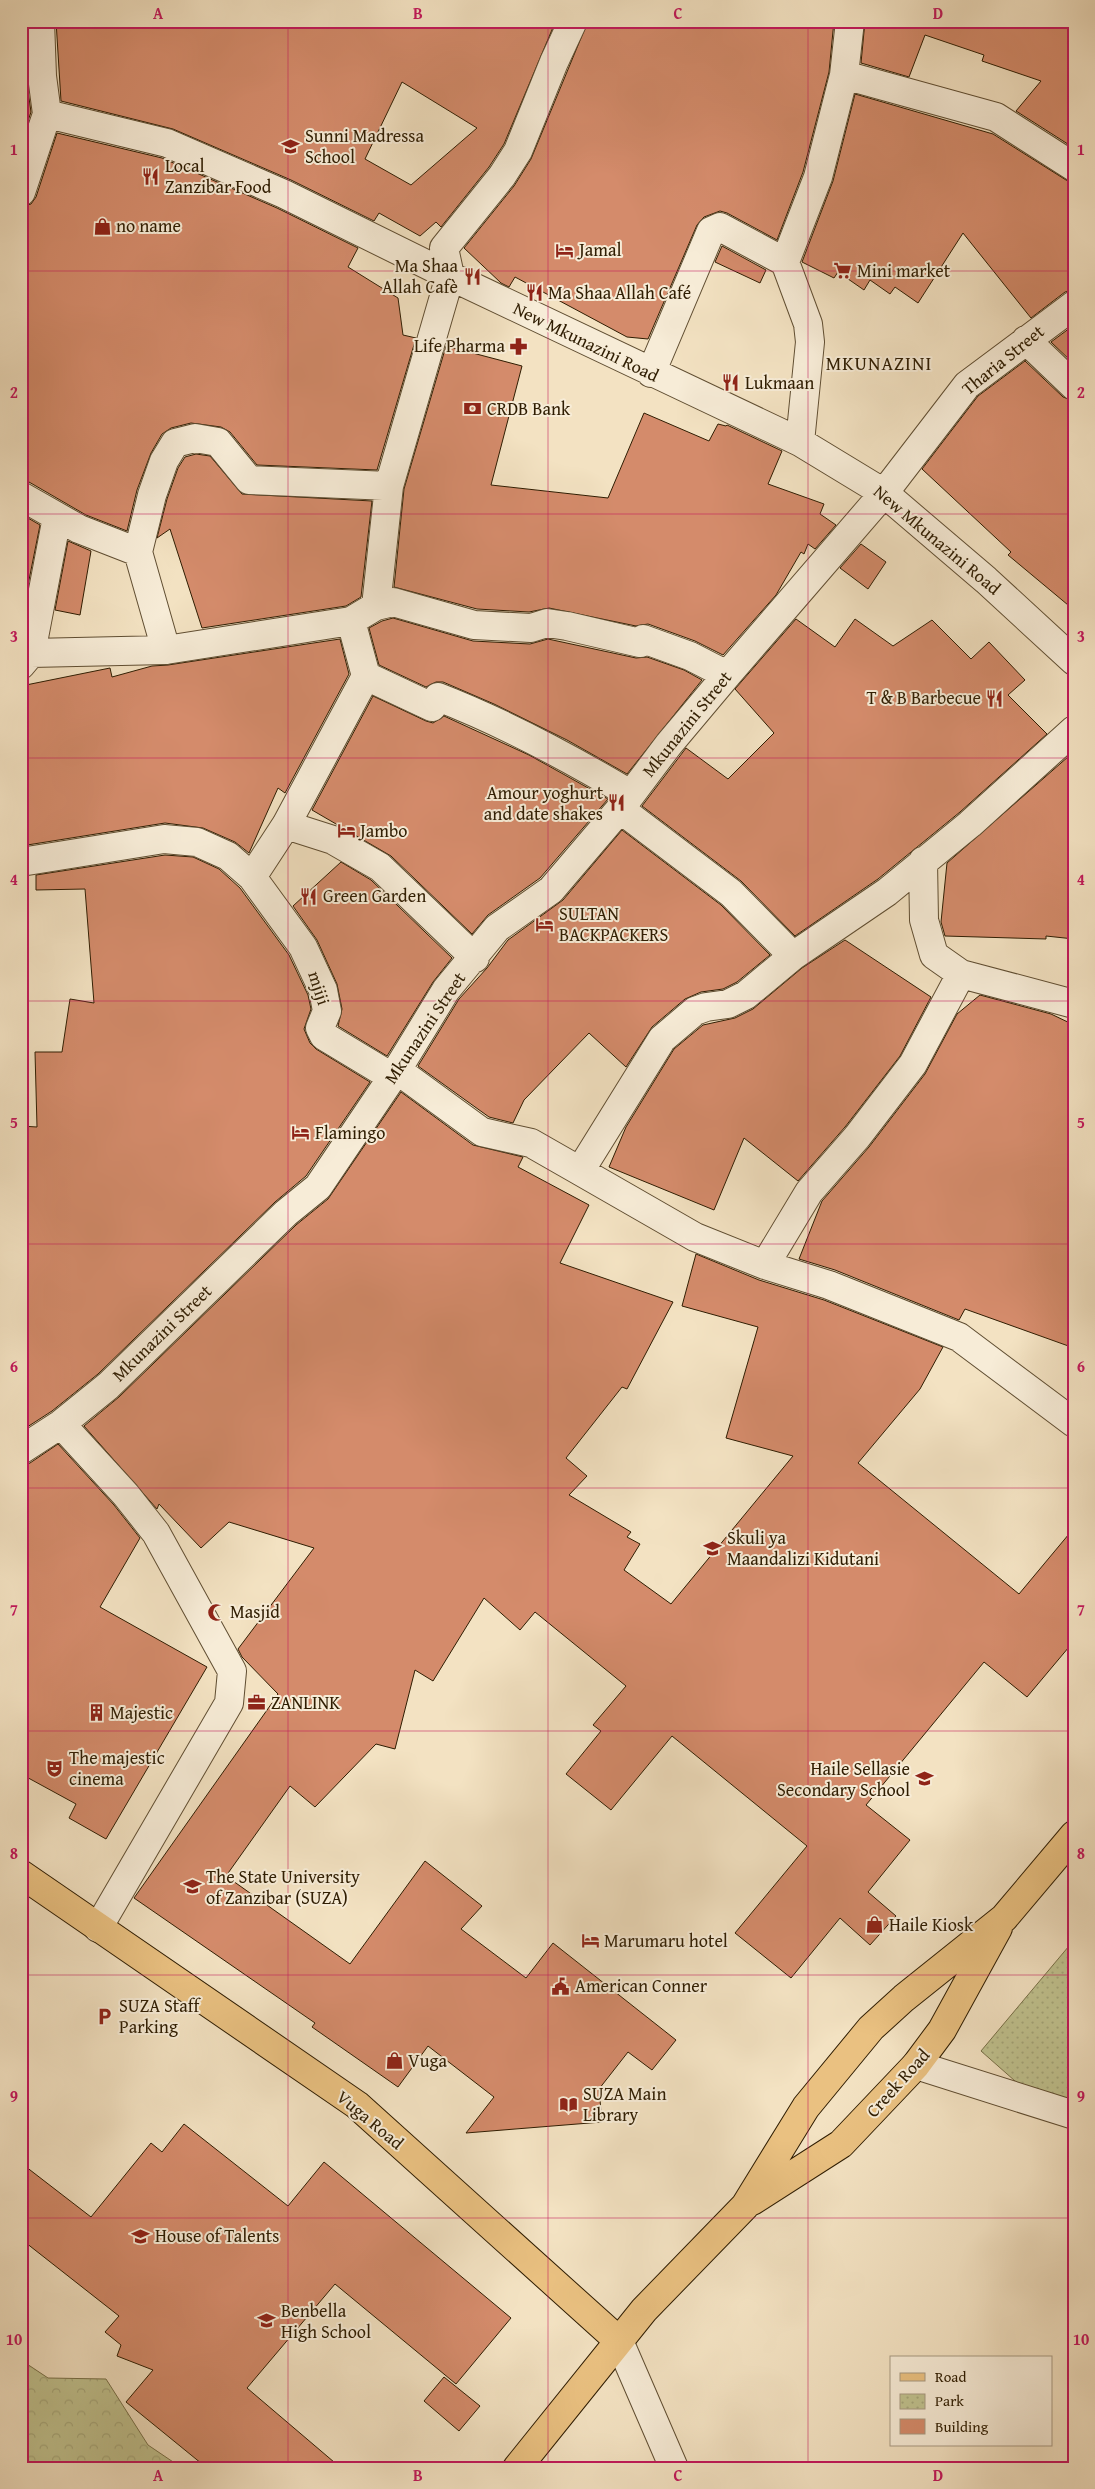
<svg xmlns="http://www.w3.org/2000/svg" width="1095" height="2489" font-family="'Gentium Book Plus',serif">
	<defs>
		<pattern id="forest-crowns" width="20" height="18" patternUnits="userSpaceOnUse" patternTransform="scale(1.25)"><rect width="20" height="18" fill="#c0c28f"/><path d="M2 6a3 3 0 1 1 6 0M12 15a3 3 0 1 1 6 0" fill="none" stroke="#a5a67a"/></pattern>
		<pattern id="park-dots" width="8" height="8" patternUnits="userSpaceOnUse" patternTransform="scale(1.25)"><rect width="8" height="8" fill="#c0c28f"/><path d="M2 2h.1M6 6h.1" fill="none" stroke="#a5a67a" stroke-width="1.8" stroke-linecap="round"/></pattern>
	</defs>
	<rect width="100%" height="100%" fill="#f3e2c2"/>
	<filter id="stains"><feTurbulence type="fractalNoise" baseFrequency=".004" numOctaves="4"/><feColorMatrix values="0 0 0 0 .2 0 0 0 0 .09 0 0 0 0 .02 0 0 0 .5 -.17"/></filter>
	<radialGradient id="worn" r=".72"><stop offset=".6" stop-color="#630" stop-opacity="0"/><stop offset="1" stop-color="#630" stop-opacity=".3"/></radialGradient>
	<path fill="url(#forest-crowns)" stroke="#787048" d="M21,2360L48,2378L106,2379L148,2445L182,2468H21Z"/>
	<path fill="url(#park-dots)" stroke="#787048" d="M1074,1940V2133L981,2051Z"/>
	<path fill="#d48b6b" stroke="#2f1d02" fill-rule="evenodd" d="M21,21H24L26,77L31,112L21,142Z
		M56,21H546L554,25L504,144L489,167L441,227L436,222L420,236L379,213L374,221L291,180L173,129L61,101ZM402,82L477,128L411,185L365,159Z
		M588,21H834L829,72L803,172L777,240L727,213L720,211L704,217L697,225L648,339L627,337L515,277L509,287L501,283L464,248L514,186L531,159Z
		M865,21H1074V148L1016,111L1041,81L982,61L984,55L925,35L909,77L861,63Z
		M855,94L993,134L1066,180L1074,183V290L1065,292L1031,318L963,233L918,303L895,287L890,294L870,280L864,290L838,272L834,278L802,262L833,181Z
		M57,133L162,158L277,208L358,248L348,267L398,298L403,335L416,338L377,470L257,465L230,432L221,427L191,423L171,428L162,434L151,453L137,490L127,531L86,515L29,482L21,480V207L31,204L36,197Z
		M722,246L766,270L760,283L715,262Z
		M1074,325V364L1051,342Z
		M446,346L522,366L491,485L608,498L644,413L709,441L718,424L726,426L727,425L782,451L768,484L824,504L820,514L836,525L815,549L808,544L804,554L801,552L776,595L723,655L695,641L648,624L636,626L549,608L529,612L477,609L394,587L404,489Z
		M1025,361L1063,397L1074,401V610L1008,555L1011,552L922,469L978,396Z
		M196,454L210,456L242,494L372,501L361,597L346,606L202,628L170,529L157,538L167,499L178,468L185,457Z
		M21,514L40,525L24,605H21Z
		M68,541L91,551L80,615L55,610Z
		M861,544L886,562L868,589L840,568Z
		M393,618L473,641L530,644L548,639L636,658L647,657L684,670L702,680L627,774L567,740L494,704L443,682H436L426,687L379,665L369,628L382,621Z
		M796,619L835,647L855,619L893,646L932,620L971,659L989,642L1025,680L1008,695L1047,734L960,812L878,879L795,936L741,881L642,806L686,748L728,779L774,733L735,689Z
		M340,639L349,674L285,793L278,788L249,853L235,842L203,828L165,823L21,846V686L110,668L112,677L152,666L168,665Z
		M373,696L426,721L433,723L444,716L457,722L529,755L608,799L540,878L488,915L472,934L391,856L312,810Z
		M1069,756L1074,760V939L1046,936V939L945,936L941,922L947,863Z
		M622,830L721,905L770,955L737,982L723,989L701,992L685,999L652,1027L626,1067L589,1033L524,1100L513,1123L489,1117L418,1066L459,999L487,968L508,940L563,900Z
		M165,855L193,857L219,869L240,888L289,955L308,995L311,1009L304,1029L310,1043L316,1049L370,1082L306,1176L275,1202L98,1374L52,1411L21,1431V1126L37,1127L35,1052H62L70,999L94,1003L85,889L36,890V875Z
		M341,862L371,880L452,958L433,982L387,1056L338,1026L342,1009L337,984L317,940L293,906Z
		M845,940L931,997L900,1056L845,1127L798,1181L744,1138L714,1210L609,1167L626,1127L674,1049L703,1025L735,1018L753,1009L802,968Z
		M980,995L1051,1014L1074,1025V1348L965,1309L959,1320L835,1270L799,1259L822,1201L869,1147L925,1074L957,1014Z
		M401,1092L473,1145L523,1157L518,1167L589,1205L560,1263L673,1302L627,1389L622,1387L566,1458L587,1476L569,1495L631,1532L627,1537L640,1544L624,1570L671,1604L793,1456L726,1438L758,1327L682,1306L696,1254L759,1280L824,1300L943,1347L920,1389L858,1463L1019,1594L1074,1528V1641L1027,1697L984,1662L866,1805L910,1840L868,1892L896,1916L870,1945L840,1918L791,1978L735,1933L807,1846L672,1736L611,1810L566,1774L601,1731L593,1725L626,1686L535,1612L520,1630L484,1598L433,1681L415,1670L395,1749L376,1744L315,1807L290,1786L226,1876L350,1964L425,1861L482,1906L461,1929L526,1978L553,1943L676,2040L652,2070L628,2052L599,2089L602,2122L466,2133L494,2097L428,2046L398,2087L312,2027L315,2023L134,1898L272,1703L284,1709L275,1698L278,1694L242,1657L238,1649L314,1548L229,1522L201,1548L159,1504L157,1509L84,1426L119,1397L296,1225L328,1199Z
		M58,1444L114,1505L140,1538L100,1607L207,1667L106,1839L69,1818L76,1804L21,1774V1466L30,1463Z
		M184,2124L288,2206L324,2162L511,2318L456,2384L335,2284L247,2388L341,2468H207L126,2402L153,2370L117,2356L121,2345L105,2332L119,2316L21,2239V2163L91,2217L151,2143L162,2152Z
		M444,2377L480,2406L459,2431L424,2401Z"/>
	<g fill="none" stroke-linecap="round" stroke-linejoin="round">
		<defs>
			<path id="minor" d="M844,75L996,117L1074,167
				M47,114L167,143L284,194L450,276L800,442L884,493L986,580L1074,661
				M21,192L47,114L42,76L40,21
				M1026,340L1074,386
				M651,373L711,231L720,227L785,262
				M800,442L810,342L808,324L785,262L818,177L844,75L850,21
				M21,496L79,529L138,552
				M376,606L393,602L474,625L531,628L547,623L567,626L640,643L643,639L690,656L727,675
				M166,650L138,552L152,495L164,461L175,443L195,438L218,442L249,480L389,486
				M31,653L57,517
				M21,665L31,653L166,650L351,621
				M366,676L432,707L438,697C505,723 568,757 630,794
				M1074,730L970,824L887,892L793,956L746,995L728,1004L706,1007L695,1011L662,1039L580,1171L695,1237L765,1265L829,1285L959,1337L1074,1423
				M620,809L731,893L793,956
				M286,825L333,840L380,867L475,958
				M923,861L924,920L934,955L961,974
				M21,862L164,839L197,842L228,856L252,877L303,947L323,990L327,1011L320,1028L324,1036L392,1077
				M252,877L286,825L366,676L351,621L376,606L389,486L450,276L444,248L502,176L518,151L554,62L573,21
				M397,1070L482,1132L531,1143L580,1171
				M765,1265L809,1192L857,1137L913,1064L961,974L1074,1004
				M61,1424L126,1495L156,1533L232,1671L229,1703L98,1928
				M21,1450L61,1424L108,1386L286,1213L318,1187L397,1070L446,990L497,928L551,890L620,809L669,744L727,675L884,493L967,385L1074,305
				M916,2065L1074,2115
				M619,2341L674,2468"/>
			<path id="major" d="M21,1874L357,2105L619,2341
				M752,2201L841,2144L916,2065L942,2030L998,1928
				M517,2468L644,2310L745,2206L806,2107L871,2028L904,1998L1004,1918L1074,1835"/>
		</defs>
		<use href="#minor" stroke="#604e32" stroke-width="30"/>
		<use href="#major" stroke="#2f1d02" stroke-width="30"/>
		<use href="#minor" stroke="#f7ecd7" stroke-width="28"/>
		<use href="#major" stroke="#eac181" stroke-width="28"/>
	</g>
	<path fill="none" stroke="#c2185b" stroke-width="1" stroke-opacity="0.55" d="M288,21V2468M548,21V2468M808,21V2468M21,271H1074M21,514H1074M21,758H1074M21,1001H1074M21,1244H1074M21,1488H1074M21,1731H1074M21,1975H1074M21,2218H1074"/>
	<defs>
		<symbol id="school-bare" viewBox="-9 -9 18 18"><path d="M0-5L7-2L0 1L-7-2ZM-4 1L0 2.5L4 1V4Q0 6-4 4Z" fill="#8f2418" stroke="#f7ecd7" stroke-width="2.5" paint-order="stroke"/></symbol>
		<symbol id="restaurant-bare" viewBox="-9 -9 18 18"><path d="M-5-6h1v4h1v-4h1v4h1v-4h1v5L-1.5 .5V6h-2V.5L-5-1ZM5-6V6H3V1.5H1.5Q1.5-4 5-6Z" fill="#8f2418" stroke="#f7ecd7" stroke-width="2.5" paint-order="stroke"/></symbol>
		<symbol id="shop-bare" viewBox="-9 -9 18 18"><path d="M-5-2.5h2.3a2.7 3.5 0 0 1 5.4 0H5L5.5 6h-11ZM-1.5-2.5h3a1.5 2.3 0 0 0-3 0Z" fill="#8f2418" stroke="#f7ecd7" stroke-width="2.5" paint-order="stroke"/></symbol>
		<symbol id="hotel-bare" viewBox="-9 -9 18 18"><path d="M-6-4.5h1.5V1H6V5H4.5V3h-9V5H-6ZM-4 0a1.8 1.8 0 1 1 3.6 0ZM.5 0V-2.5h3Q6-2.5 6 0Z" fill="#8f2418" stroke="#f7ecd7" stroke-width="2.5" paint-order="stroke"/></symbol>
		<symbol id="supermarket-bare" viewBox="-9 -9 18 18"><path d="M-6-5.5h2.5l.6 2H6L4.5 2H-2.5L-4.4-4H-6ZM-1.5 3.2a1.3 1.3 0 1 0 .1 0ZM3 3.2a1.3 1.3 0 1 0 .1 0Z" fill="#8f2418" stroke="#f7ecd7" stroke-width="2.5" paint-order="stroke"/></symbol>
		<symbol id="pharmacy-bare" viewBox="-9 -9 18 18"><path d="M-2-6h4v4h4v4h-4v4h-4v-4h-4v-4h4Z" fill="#8f2418" stroke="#f7ecd7" stroke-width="2.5" paint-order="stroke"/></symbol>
		<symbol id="bank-bare" viewBox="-9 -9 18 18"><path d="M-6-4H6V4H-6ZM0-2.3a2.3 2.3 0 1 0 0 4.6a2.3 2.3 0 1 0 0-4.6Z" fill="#8f2418" stroke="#f7ecd7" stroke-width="2.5" paint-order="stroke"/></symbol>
		<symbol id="mosque-bare" viewBox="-9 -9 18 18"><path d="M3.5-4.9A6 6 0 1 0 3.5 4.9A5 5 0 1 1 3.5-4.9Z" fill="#8f2418" stroke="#f7ecd7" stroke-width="2.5" paint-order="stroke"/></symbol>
		<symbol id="office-bare" viewBox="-9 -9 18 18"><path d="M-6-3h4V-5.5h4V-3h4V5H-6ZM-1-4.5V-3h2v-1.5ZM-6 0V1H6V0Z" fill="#8f2418" stroke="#f7ecd7" stroke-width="2.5" paint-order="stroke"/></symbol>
		<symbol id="building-bare" viewBox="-9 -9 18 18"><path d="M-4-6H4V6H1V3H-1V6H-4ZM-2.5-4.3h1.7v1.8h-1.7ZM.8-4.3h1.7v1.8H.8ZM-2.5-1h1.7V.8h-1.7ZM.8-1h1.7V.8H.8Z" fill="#8f2418" stroke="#f7ecd7" stroke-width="2.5" paint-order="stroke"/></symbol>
		<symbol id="theatre-bare" viewBox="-9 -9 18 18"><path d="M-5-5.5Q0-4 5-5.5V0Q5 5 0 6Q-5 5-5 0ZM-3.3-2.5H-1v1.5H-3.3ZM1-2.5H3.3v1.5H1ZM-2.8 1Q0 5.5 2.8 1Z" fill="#8f2418" stroke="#f7ecd7" stroke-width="2.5" paint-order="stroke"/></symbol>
		<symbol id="university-bare" viewBox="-9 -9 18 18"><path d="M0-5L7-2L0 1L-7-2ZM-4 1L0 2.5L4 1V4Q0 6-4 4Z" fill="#8f2418" stroke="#f7ecd7" stroke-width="2.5" paint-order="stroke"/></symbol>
		<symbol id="civic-bare" viewBox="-9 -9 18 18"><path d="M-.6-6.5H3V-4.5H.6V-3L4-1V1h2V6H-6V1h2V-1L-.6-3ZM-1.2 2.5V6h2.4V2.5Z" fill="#8f2418" stroke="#f7ecd7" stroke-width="2.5" paint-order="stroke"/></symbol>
		<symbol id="parking-bare" viewBox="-9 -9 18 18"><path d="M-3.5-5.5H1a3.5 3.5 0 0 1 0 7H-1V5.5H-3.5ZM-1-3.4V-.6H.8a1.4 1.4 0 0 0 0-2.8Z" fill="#8f2418" stroke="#f7ecd7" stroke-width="2.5" paint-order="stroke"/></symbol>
		<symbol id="library-bare" viewBox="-9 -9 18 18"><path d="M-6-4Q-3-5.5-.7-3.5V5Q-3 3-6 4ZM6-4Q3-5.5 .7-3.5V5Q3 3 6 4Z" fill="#8f2418" stroke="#f7ecd7" stroke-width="2.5" paint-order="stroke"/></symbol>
	</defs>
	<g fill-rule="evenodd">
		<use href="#school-bare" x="278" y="134" width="25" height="25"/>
		<use href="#restaurant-bare" x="138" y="164" width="25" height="25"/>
		<use href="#shop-bare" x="90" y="214" width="25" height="25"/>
		<use href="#hotel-bare" x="552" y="238" width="25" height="25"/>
		<use href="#supermarket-bare" x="830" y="258" width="25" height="25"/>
		<use href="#restaurant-bare" x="460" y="264" width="25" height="25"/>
		<use href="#restaurant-bare" x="522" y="280" width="25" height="25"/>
		<use href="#pharmacy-bare" x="506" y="334" width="25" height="25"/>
		<use href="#restaurant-bare" x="718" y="370" width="25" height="25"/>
		<use href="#bank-bare" x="460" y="396" width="25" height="25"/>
		<use href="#restaurant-bare" x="982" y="686" width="25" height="25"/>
		<use href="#restaurant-bare" x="604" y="790" width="25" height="25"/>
		<use href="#hotel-bare" x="334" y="818" width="25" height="25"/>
		<use href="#restaurant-bare" x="296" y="884" width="25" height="25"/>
		<use href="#hotel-bare" x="532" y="912" width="25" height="25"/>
		<use href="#hotel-bare" x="288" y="1120" width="25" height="25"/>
		<use href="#school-bare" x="700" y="1536" width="25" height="25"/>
		<use href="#mosque-bare" x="204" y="1600" width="25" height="25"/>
		<use href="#office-bare" x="244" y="1690" width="25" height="25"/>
		<use href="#building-bare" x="84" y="1700" width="25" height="25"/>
		<use href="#theatre-bare" x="42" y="1756" width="25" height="25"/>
		<use href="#school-bare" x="912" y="1766" width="25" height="25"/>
		<use href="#university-bare" x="180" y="1874" width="25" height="25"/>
		<use href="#shop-bare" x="862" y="1912" width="25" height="25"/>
		<use href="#hotel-bare" x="578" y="1928" width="25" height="25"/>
		<use href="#civic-bare" x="548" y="1974" width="25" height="25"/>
		<use href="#parking-bare" x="92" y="2004" width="25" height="25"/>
		<use href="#shop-bare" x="382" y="2048" width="25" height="25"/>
		<use href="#library-bare" x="556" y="2092" width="25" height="25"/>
		<use href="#school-bare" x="128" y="2224" width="25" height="25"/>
		<use href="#school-bare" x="254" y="2308" width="25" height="25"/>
	</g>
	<g text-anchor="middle" stroke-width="4" stroke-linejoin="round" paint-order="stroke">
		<g font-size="18" fill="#2f1d02" stroke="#f7ecd7" text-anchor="start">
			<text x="305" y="142">Sunni Madressa<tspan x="305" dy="21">School</tspan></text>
			<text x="165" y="172">Local<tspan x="165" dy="21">Zanzibar Food</tspan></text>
			<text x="116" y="232">no name</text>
			<text x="579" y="256">Jamal</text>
			<text x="458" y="272" text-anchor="end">Ma Shaa<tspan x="458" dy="21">Allah Cafè</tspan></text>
			<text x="857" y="277">Mini market</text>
			<text x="548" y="299">Ma Shaa Allah Café</text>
			<text x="505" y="352" text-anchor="end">Life Pharma</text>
			<text x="745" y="389">Lukmaan</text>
			<text x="487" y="415">CRDB Bank</text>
			<text x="981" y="704" text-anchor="end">T &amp; B Barbecue</text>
			<text x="603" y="799" text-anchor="end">Amour yoghurt<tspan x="603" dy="21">and date shakes</tspan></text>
			<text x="360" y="837">Jambo</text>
			<text x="323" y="902">Green Garden</text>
			<text x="559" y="920">SULTAN<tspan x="559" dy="21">BACKPACKERS</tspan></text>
			<text x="315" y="1139">Flamingo</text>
			<text x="727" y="1544">Skuli ya<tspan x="727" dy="21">Maandalizi Kidutani</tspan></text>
			<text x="230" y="1618">Masjid</text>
			<text x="271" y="1709">ZANLINK</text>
			<text x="110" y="1719">Majestic</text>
			<text x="69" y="1764">The majestic<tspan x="69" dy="21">cinema</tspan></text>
			<text x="910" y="1775" text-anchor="end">Haile Sellasie<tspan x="910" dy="21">Secondary School</tspan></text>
			<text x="206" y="1883">The State University<tspan x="206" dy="21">of Zanzibar (SUZA)</tspan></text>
			<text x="889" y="1931">Haile Kiosk</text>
			<text x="604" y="1947">Marumaru hotel</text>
			<text x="575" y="1992">American Conner</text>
			<text x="119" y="2012">SUZA Staff<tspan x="119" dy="21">Parking</tspan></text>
			<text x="408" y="2067">Vuga</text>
			<text x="583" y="2100">SUZA Main<tspan x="583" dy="21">Library</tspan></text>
			<text x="155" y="2242">House of Talents</text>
			<text x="281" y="2317">Benbella<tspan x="281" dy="21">High School</tspan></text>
		</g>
		<g font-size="18" fill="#2f1d02" stroke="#f7ecd7">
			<text transform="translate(586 342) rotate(26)" y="6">New Mkunazini Road</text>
			<text transform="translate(1003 360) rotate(-39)" y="6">Tharia Street</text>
			<text transform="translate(937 540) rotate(40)" y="6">New Mkunazini Road</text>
			<text transform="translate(687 724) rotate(-51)" y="6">Mkunazini Street</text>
			<text transform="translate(319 988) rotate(72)" y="6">mjiji</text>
			<text transform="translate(425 1028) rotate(-56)" y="6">Mkunazini Street</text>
			<text transform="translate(162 1333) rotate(-44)" y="6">Mkunazini Street</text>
			<text transform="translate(898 2083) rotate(-48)" y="6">Creek Road</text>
			<text transform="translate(370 2120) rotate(40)" y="6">Vuga Road</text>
		</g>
		<g font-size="19" letter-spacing="1" fill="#2f1d02" stroke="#f7ecd7">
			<text x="879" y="370">MKUNAZINI</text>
		</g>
	</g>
	<rect width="1095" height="2489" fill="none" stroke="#f3e2c2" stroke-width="55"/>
	<rect x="890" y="2356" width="162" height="90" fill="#f7ecd7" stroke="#a79982"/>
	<rect x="900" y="2373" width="25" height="8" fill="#eac181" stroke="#a79982"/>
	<text x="935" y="2382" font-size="15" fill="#2f1d02">Road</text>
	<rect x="900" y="2394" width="25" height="15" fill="url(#park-dots)" stroke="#a79982"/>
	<text x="935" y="2406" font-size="15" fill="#2f1d02">Park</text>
	<rect x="900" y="2419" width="25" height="15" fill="#d48b6b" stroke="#a79982"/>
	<text x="935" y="2432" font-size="15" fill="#2f1d02">Building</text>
	<rect x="28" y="28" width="1040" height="2434" fill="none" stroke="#c2185b" stroke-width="2"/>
	<g font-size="16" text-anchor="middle" font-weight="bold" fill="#c2185b">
		<text x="158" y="19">A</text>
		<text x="418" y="19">B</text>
		<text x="678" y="19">C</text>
		<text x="938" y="19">D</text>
		<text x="14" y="155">1</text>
		<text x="1081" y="155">1</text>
		<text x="14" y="398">2</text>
		<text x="1081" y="398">2</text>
		<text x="14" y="642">3</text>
		<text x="1081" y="642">3</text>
		<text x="14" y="885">4</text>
		<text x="1081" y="885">4</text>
		<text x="14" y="1128">5</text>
		<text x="1081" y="1128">5</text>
		<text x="14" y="1372">6</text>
		<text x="1081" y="1372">6</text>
		<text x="14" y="1615">7</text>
		<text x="1081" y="1615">7</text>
		<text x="14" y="1859">8</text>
		<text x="1081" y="1859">8</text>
		<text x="14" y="2102">9</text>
		<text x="1081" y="2102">9</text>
		<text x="14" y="2345">10</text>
		<text x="1081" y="2345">10</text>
		<text x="158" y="2481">A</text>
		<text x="418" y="2481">B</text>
		<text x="678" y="2481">C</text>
		<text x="938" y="2481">D</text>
	</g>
	<rect width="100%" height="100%" filter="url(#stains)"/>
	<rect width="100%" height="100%" fill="url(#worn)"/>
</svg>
